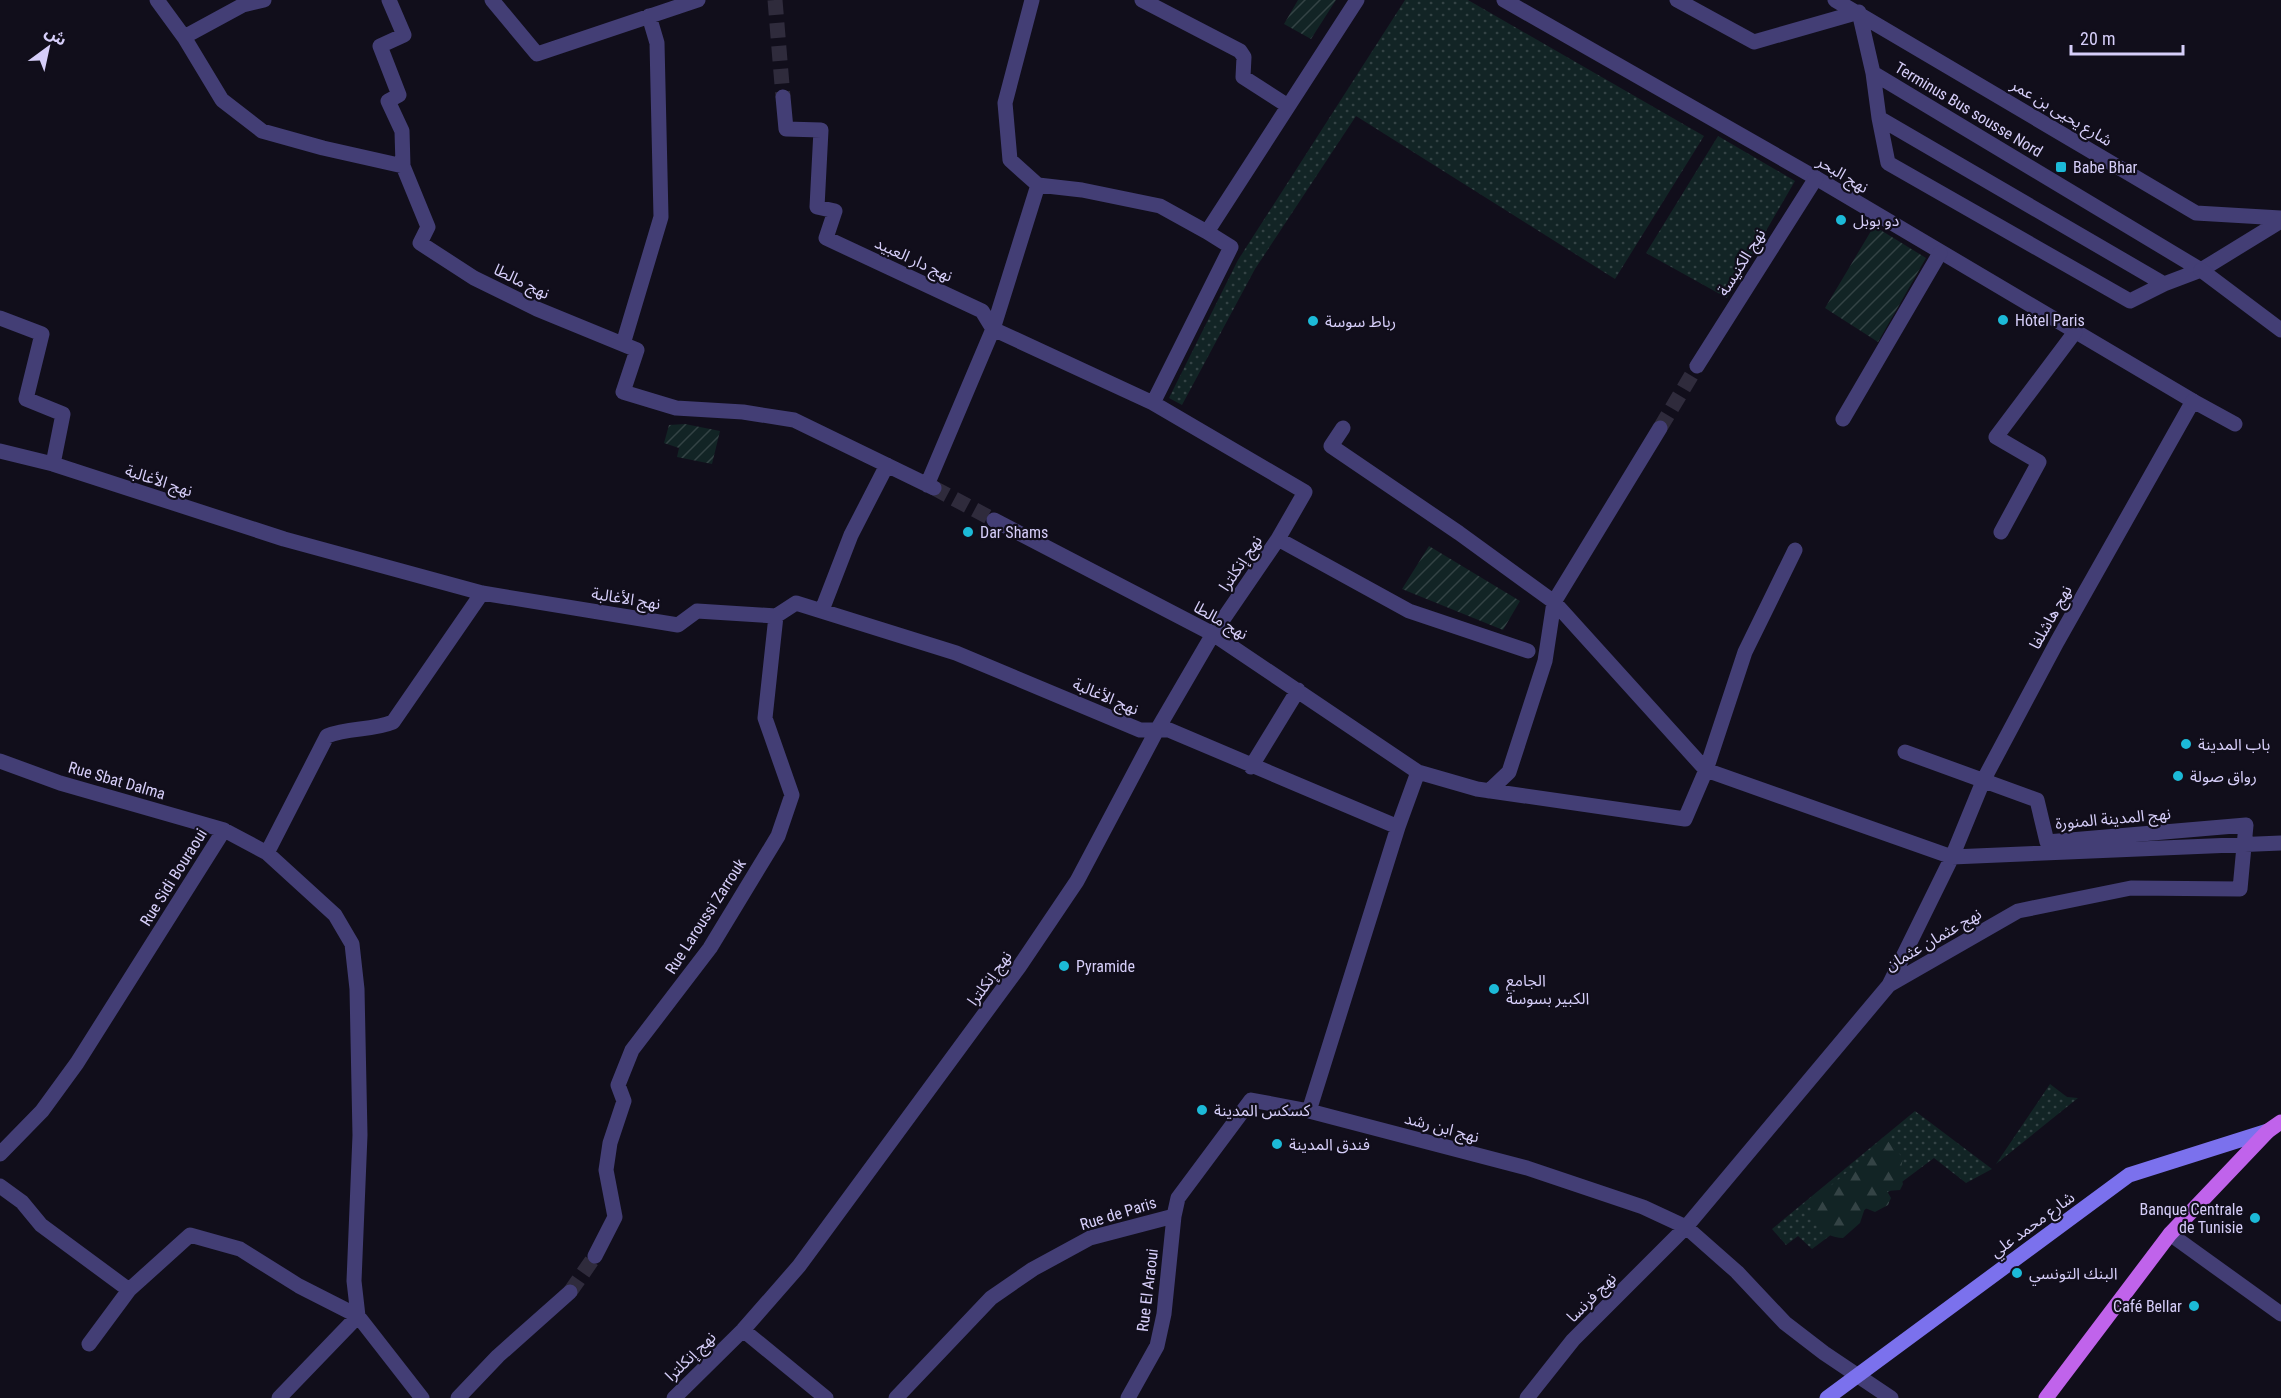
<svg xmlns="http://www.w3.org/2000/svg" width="2281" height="1398" font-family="'Roboto Condensed','Noto Sans Arabic',sans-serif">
	<defs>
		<pattern id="grass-dots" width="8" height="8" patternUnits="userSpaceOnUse" patternTransform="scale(1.5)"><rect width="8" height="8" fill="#122425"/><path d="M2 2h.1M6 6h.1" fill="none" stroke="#344345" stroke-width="1.8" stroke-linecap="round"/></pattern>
		<pattern id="forest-firs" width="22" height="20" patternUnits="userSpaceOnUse" patternTransform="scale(1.5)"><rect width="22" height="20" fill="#122425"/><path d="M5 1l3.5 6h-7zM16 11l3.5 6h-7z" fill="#344345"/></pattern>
		<pattern id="garden-furrows" width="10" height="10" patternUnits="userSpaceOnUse" patternTransform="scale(1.5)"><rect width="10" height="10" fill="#122425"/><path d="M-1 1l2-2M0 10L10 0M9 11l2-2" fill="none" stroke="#344345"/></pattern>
	</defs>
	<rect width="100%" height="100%" fill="#110e1b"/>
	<path fill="url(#grass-dots)" d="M1405,0H1468L1704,136L1615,279L1356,116L1255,269L1182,405L1169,398L1238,260Z
		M1718,136L1795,181L1727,298L1646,253Z
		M2050,1084L2067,1097L2078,1098L1996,1164Z
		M1915,1111L1992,1169L1966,1183L1934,1158L1812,1249L1798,1236L1786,1245L1772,1229Z"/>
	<path fill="url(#forest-firs)" d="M1887,1140L1903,1158L1900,1173L1903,1184L1900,1190L1887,1191L1891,1198L1888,1205L1875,1212L1865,1208L1860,1223L1843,1238C1822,1237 1807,1221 1813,1200Z"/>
	<path fill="url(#garden-furrows)" d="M1298,0H1336L1311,39L1284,24Z
		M1874,226L1926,258L1878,342L1825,308Z
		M685,424L720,431L712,464L677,457L679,448L664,443L669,425Z
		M1429,546L1520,601L1503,630L1402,589Z"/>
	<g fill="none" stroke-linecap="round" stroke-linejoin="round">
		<path stroke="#2f2b3c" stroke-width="15" stroke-dasharray="15 8" stroke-linecap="butt" d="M775,0L783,97
			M1660,428L1697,366
			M934,488L994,520
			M570,1292L595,1256"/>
		<path stroke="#433e75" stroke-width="15" d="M1504,0L1816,178L2193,401
			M1677,0L1754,42L1859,12L1873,73L2201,270L2281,221
			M1835,0L2196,213L2281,218
			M1873,73L1879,118L2164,284L2201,270
			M1879,118L1888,163L2130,301L2164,284"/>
		<path stroke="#433e75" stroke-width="15" d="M157,0L184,37L222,100L262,131L323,148L403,166L428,227L420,243L474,278L537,309L637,350L623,392L676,408L743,412L794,420L934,488
			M389,0L404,35L380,46L399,95L388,101L402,131L403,166
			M492,0L537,54L698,0
			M1032,0L1005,103L1010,160L1038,185L1082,190L1160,206L1207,232L1357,0
			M1142,0L1240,51L1244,57L1243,77L1288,106
			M184,37L243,5L264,0
			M783,97L786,129L821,130L817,207L835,211L826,238L982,311L993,329L1153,403
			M1207,232L1231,247L1153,403L1305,492L1278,539L1409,611L1528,651
			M2201,270L2281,330
			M0,318L42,334L26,399L63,414L53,464
			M623,344L661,217L657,43L649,16
			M1697,366L1816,178
			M1843,419L1940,253
			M1343,428L1331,446L1459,533L1554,602L1706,770L1952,857L2281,843
			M0,451L53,464L284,539L482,593L678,625L697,611L776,616L796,603L956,653L1140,730H1169L1398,827
			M927,485L993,329L1038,185
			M994,520L1213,634L1418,772L1477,789L1685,819L1706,770L1745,652L1795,550
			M2001,532L2039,462L1996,437L2075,332
			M822,610L851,535L887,465
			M0,761L60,783L224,830
			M1251,767L1298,690
			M1418,772L1398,827L1309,1111L1527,1168L1643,1207L1686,1227L1737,1272L1785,1323L1824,1353L1891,1398
			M1489,791L1509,772L1545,661L1554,602L1660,428
			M267,853L335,915L352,944L357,989L360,1135L354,1281L358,1316
			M1889,985L1952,857L1984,779L2057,642L2193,401L2235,424
			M0,1154L42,1111L77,1063L224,830L267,853L327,736C349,727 371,731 393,722L482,593
			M0,1186L22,1202L41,1225L129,1290
			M2170,1234L2281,1314
			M595,1256L615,1217L606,1170L610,1143L624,1101L618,1085L632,1050L710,948L778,836L792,795L765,718L776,616
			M743,1330L826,1398
			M89,1344L129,1290L190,1235L240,1249L299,1286L358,1316L422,1398
			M279,1398L358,1316
			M458,1398L498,1356L570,1292
			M674,1398L743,1330L799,1266L1019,967L1077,881L1157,730L1213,634L1278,539
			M896,1398L991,1298L1033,1269L1090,1238L1174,1216L1178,1198L1251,1100L1309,1111
			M1128,1398L1157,1346L1164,1314L1174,1216
			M1527,1398L1573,1340L1686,1227L1889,985L2018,911L2131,888L2240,889L2246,825L2047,842L2037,800L1905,752"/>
		<path stroke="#7b71ed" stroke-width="15" d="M1827,1398L2129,1175L2268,1131"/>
		<path stroke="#c063eb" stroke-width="15" d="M2046,1398L2170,1234L2268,1131L2281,1122"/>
	</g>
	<g fill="#1cbad8" stroke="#110e1b" stroke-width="2">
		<rect x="2055" y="161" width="12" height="12" rx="3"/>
		<circle cx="1841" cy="220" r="6"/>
		<circle cx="2003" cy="320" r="6"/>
		<circle cx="1313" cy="321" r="6"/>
		<circle cx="968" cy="532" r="6"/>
		<circle cx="2186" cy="744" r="6"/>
		<circle cx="2178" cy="776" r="6"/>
		<circle cx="1064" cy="966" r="6"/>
		<circle cx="1494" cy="989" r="6"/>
		<circle cx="1202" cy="1110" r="6"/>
		<circle cx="1277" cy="1144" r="6"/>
		<circle cx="2255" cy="1218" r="6"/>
		<circle cx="2017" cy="1273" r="6"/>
		<circle cx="2194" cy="1306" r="6"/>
	</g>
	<g text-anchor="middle" stroke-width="4.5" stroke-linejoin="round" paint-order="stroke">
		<g font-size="16" fill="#d6cef9" stroke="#110e1b">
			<text transform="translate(1969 109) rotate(31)" y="6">Terminus Bus sousse Nord</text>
			<text transform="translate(2062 112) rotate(31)" y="6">شارع يحيى بن عمر</text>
			<text transform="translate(1843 174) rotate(31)" y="6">نهج البحر</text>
			<text transform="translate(914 259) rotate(25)" y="6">نهج دار العبيد</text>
			<text transform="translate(1741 262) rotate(-58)" y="6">نهج الكنيسة</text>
			<text transform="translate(522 281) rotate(26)" y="6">نهج مالطا</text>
			<text transform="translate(159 480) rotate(18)" y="6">نهج الأغالبة</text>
			<text transform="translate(1240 563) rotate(-56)" y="6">نهج إنكلترا</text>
			<text transform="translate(626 598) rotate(9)" y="6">نهج الأغالبة</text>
			<text transform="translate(2050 617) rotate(-61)" y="6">نهج هاشلفا</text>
			<text transform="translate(1221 620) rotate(30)" y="6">نهج مالطا</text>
			<text transform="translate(1106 696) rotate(23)" y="6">نهج الأغالبة</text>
			<text transform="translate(117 780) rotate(16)" y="6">Rue Sbat Dalma</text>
			<text transform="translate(2113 818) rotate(-5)" y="6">نهج المدينة المنورة</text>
			<text transform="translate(173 877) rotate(-58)" y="6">Rue Sidi Bouraoui</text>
			<text transform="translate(705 916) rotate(-57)" y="6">Rue Laroussi Zarrouk</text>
			<text transform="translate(1933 939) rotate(-30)" y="6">نهج عثمان عثمان</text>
			<text transform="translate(989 978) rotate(-54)" y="6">نهج إنكلترا</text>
			<text transform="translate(1442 1127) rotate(15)" y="6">نهج ابن رشد</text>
			<text transform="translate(1118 1213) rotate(-17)" y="6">Rue de Paris</text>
			<text transform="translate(2032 1224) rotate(-36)" y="6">شارع محمد علي</text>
			<text transform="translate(1147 1290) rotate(-83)" y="6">Rue El Araoui</text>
			<text transform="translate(1591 1297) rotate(-45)" y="6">نهج فرنسا</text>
			<text transform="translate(690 1356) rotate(-44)" y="6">نهج إنكلترا</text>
		</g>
		<g font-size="16" fill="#d6cef9" stroke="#110e1b" text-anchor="start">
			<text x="2073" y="173">Babe Bhar</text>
			<text x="1853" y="226">دو بوبل</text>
			<text x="2015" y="326">Hôtel Paris</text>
			<text x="1325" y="327">رباط سوسة</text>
			<text x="980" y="538">Dar Shams</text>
			<text x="2198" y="750">باب المدينة</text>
			<text x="2190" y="782">رواق صولة</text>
			<text x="1076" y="972">Pyramide</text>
			<text x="1506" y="986">الجامع<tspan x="1506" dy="18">الكبير بسوسة</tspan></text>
			<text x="1214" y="1116">كسكس المدينة</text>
			<text x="1289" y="1150">فندق المدينة</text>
			<text x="2243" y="1215" text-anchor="end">Banque Centrale<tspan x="2243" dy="18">de Tunisie</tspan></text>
			<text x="2029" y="1279">البنك التونسي</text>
			<text x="2182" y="1312" text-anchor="end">Café Bellar</text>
		</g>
	</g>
	<g transform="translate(48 48) rotate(33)" stroke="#110e1b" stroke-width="4.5" paint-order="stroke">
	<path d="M0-4.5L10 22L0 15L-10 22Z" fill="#d6cef9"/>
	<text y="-9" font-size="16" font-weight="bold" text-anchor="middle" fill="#d6cef9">ش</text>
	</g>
	<path d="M2071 45v9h112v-9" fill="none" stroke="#d6cef9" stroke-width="3"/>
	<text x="2080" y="45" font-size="18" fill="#d6cef9" stroke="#110e1b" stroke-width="4.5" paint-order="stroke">20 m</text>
</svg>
